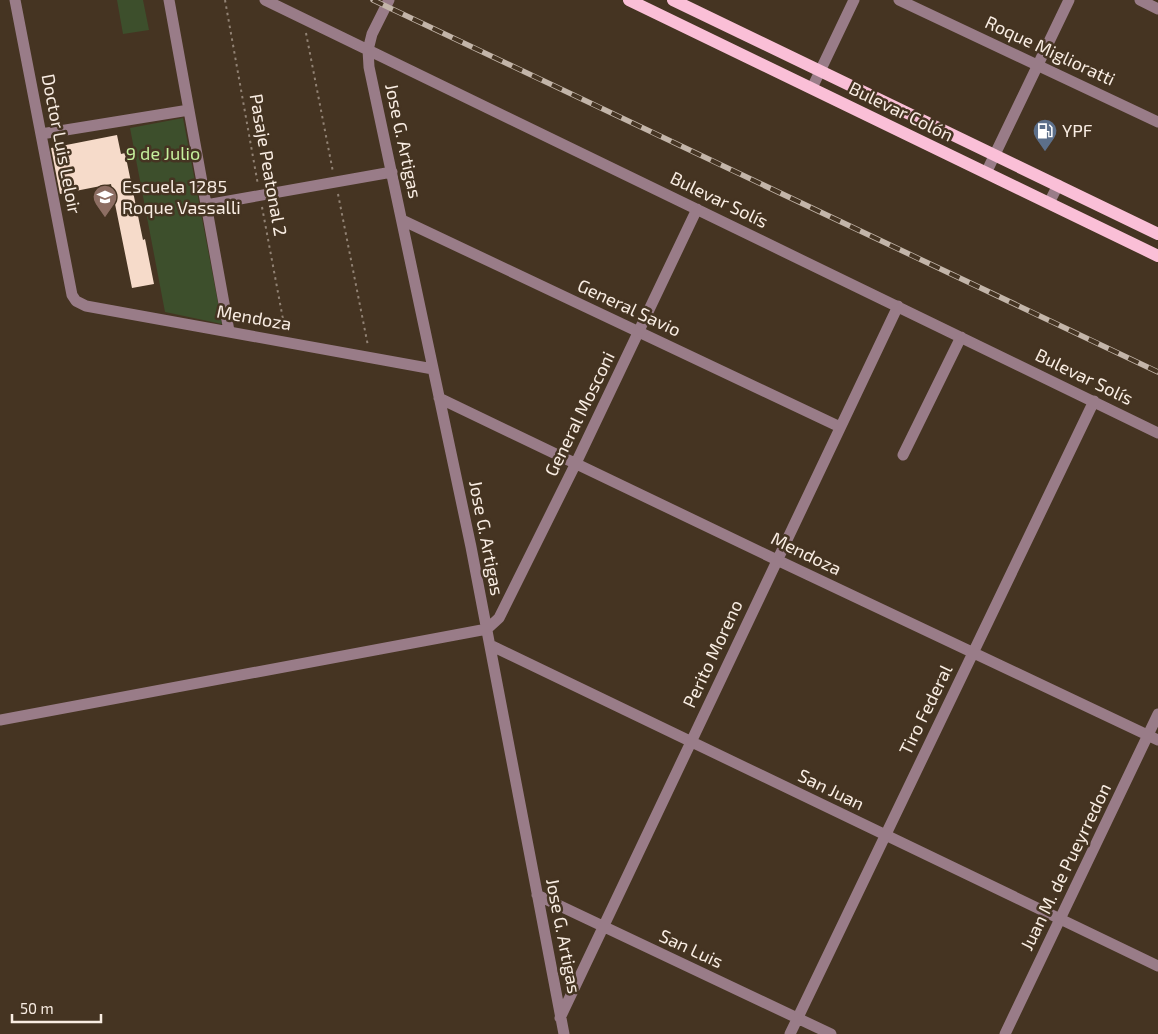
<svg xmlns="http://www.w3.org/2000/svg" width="1158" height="1034" font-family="'Exo 2',sans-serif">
	<rect width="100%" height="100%" fill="#453422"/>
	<path fill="#3d4f2c" d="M117,0H143L149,30L123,34Z
		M183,118L222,324L165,312L130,128Z"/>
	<path fill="#f6dbca" d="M117,135L121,154L125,153L143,240L145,239L154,284L132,288L111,184L60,194L51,148Z"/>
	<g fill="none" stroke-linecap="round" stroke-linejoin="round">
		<path stroke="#918274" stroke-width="2" stroke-dasharray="2.5 4" stroke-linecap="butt" d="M225,0L258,185
			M306,33L333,172
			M338,194L368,346
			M262,207L285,330"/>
		<path stroke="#997c88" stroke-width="11" d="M15,0L72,295L76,301L86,306L433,369
			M169,0L229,331
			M265,0L1158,433
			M389,0L372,34L368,50L369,67L471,547L564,1034
			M899,0L1158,122
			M1140,0L1158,9
			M812,88L854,0
			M41,134L189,110
			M986,173L1069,0
			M1049,203L1058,185
			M206,205L392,172
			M402,220L840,427
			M439,398L777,560L1158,740
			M903,455L961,337
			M490,645L1158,966
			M0,720L487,629L499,618L503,610L576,463L697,209
			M537,895L831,1034
			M560,1018L898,306
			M790,1034L1094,401
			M1005,1034L1158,714"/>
		<path stroke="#fabfd7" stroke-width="12" d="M629,0L1158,256
			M673,0L1158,234"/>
		<defs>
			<path id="rail" d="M373,0L1158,372"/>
		</defs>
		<use href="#rail" stroke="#c3b5a9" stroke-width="5.5"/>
		<use href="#rail" stroke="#453422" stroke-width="4" stroke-dasharray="11" stroke-linecap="butt"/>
	</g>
	<defs>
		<symbol id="fuel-pin" viewBox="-11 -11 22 30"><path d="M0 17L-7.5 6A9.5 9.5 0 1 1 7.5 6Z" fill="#5c6f8a" stroke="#453422"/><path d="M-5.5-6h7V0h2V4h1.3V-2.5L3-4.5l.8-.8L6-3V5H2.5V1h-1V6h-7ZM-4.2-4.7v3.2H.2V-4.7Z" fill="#fff"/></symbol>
		<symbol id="school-pin" viewBox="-11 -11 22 30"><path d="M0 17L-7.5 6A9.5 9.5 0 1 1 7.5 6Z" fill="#8d6e63" stroke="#453422"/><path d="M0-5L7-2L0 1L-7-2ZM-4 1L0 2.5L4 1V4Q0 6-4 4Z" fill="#fff"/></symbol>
	</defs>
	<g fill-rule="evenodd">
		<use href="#fuel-pin" x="1031" y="117" width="28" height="38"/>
		<use href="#school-pin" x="91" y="183" width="28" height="38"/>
	</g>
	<g text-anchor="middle" stroke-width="5" stroke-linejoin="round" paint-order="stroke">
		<g font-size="18" fill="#f9ede3" stroke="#453422">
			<text transform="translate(1050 51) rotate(25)" y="6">Roque Miglioratti</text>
			<text transform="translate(901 112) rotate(26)" y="6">Bulevar Colón</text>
			<text transform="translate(403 141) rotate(78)" y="6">Jose G. Artigas</text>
			<text transform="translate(61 144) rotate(79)" y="6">Doctor Luis Leloir</text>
			<text transform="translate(268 165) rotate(80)" y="6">Pasaje Peatonal 2</text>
			<text transform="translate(719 200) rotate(26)" y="6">Bulevar Solís</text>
			<text transform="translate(629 308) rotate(25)" y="6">General Savio</text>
			<text transform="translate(254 318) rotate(10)" y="6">Mendoza</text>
			<text transform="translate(1084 377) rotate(26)" y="6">Bulevar Solís</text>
			<text transform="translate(580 414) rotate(-64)" y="6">General Mosconi</text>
			<text transform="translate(486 538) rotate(79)" y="6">Jose G. Artigas</text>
			<text transform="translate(806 554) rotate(26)" y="6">Mendoza</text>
			<text transform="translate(713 654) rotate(-65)" y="6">Perito Moreno</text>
			<text transform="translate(926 710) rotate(-64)" y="6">Tiro Federal</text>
			<text transform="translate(831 790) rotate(26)" y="6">San Juan</text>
			<text transform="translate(1066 867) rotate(-64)" y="6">Juan M. de Pueyrredon</text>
			<text transform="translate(563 936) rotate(79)" y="6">Jose G. Artigas</text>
			<text transform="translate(691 949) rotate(25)" y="6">San Luis</text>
		</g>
		<g font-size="18" fill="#f9ede3" stroke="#453422" text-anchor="start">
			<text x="1062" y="137">YPF</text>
			<text x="122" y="193">Escuela 1285<tspan x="122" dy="21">Roque Vassalli</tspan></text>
		</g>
		<g font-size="18" fill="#c6f09d" stroke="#453422">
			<text x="163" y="160">9 de Julio</text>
		</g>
	</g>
	<path d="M12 1014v8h89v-8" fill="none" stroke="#f9ede3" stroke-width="2.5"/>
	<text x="20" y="1014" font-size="15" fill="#f9ede3" stroke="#453422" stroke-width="4" paint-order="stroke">50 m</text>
</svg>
